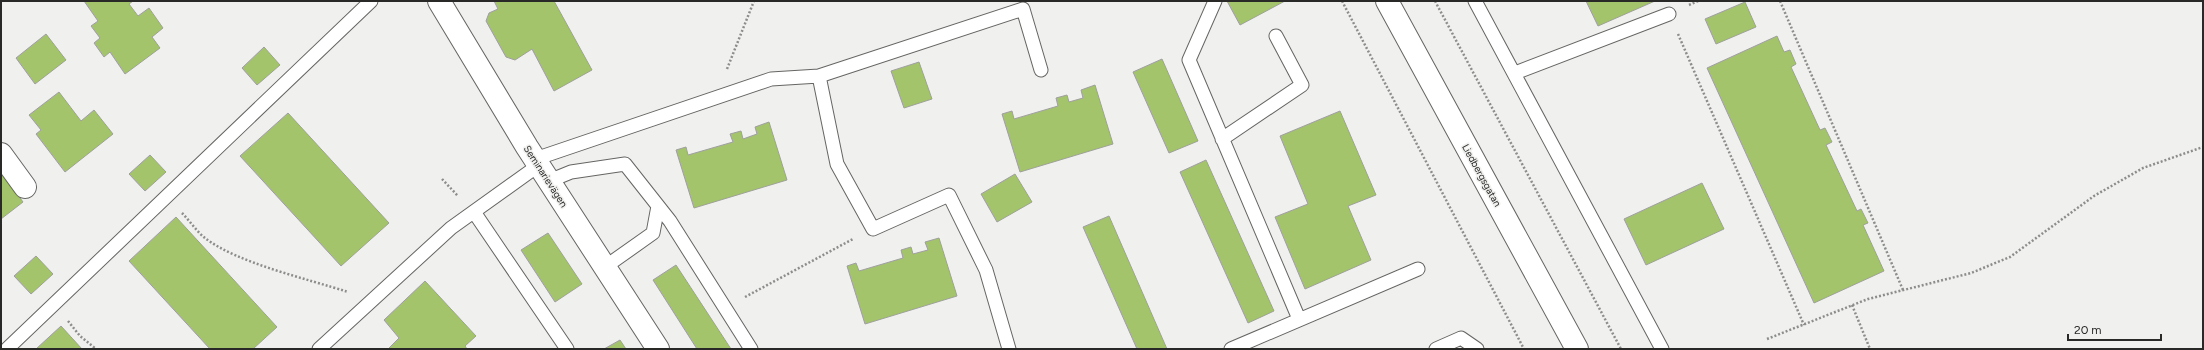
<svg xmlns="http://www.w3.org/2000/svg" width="2204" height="350" font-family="Figtree,sans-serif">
	<rect width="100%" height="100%" fill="#f0f1ee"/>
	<path fill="#a3c46a" stroke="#9fa09d" d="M84,1H133L129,4L138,16L149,8L163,28L152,37L160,48L125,74L110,52L104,57L94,43L100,38L91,26L98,21Z
		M494,1H554L592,70L554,91L532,49L515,60L506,57L486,21L489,13L498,9Z
		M1227,1H1285L1240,25Z
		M1586,1H1655L1598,26Z
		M1745,2L1756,27L1716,44L1705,19Z
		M46,34L66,60L35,84L16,58Z
		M1777,36L1784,52L1790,50L1796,64L1791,67L1820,130L1825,128L1832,142L1826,145L1857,211L1861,209L1868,223L1863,225L1884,271L1814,303L1707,68Z
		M264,47L280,65L257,85L242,68Z
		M1162,59L1198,141L1169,153L1133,72Z
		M919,62L932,99L904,108L891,71Z
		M1095,85L1113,144L1020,172L1002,114L1012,111L1014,119L1058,106L1056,98L1067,95L1069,102L1083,98L1081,90Z
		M59,92L81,121L94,110L113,134L65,172L36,134L41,130L29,115Z
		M1340,111L1376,195L1348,206L1371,260L1305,289L1275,217L1308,204L1280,136Z
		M288,113L389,223L341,266L240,156Z
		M769,122L787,180L694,208L676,150L686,147L688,155L733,142L730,134L741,131L743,139L757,134L755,127Z
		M150,155L166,172L145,191L129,174Z
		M1206,160L1274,311L1248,323L1180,172Z
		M2,173L23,202L1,219V173Z
		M1015,174L1032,202L997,222L981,194Z
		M1702,183L1724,229L1646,265L1624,219Z
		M1109,216L1167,349H1137L1083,227Z
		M176,217L277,327L253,349H210L129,261Z
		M548,233L582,284L555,302L521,250Z
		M939,238L957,296L865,324L847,266L856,263L859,271L903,258L901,250L911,247L913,254L928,250L925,242Z
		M36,256L53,274L31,294L14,276Z
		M676,265L731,349H697L653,280Z
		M425,281L476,336L465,346L467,349H388L399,338L384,320Z
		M61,326L82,349H36Z
		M620,340L626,349H604Z"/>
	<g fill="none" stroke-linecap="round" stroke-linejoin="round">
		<defs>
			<path id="lane" d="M1215,1L1189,60L1299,319
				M1475,1L1662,349
				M1515,73L1669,14
				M819,76L837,164L873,229L949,195L986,270L1009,349
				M1222,139L1302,85L1276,36
				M535,159L771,79L819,76L1023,9L1041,70
				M549,181L571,172L625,164L670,221L751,349
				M474,212L567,349
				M605,267L653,233L658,206
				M7,349L371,1
				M319,349L451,228L539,165
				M1231,349L1418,269
				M1436,349L1461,338L1477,349"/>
			<path id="street" d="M439,1L527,147L658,349
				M1,154L25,187"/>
			<path id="secondary" d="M1387,1L1577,349"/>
		</defs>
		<use href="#lane" stroke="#656663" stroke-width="15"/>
		<use href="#street" stroke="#656663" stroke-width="24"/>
		<use href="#secondary" stroke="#656663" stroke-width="24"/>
		<path stroke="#8d8e8c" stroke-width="2.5" stroke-dasharray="2 2" stroke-linecap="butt" d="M1342,1L1524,349
			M1435,1L1621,349
			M1780,1L1903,290
			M1689,5L1698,1
			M1678,34L1804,325
			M727,69L754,1
			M442,179L458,196
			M182,213C190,221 197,232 205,238C237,263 308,279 348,292
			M745,297L853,239
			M1852,305L1870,349
			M68,321L80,336L96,349
			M1767,339L1868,299L1971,273L2010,257L2094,196L2143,168L2203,147"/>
		<use href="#lane" stroke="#fff" stroke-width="13"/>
		<use href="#street" stroke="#fff" stroke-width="22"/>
		<use href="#secondary" stroke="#fff" stroke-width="22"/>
	</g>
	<g text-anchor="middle" stroke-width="3" stroke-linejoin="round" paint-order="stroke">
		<g font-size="10" fill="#292a28" stroke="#f0f1ee">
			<text transform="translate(1482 175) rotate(61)" y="4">Liedbergsgatan</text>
			<text transform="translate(546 176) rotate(57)" y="4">Seminarievägen</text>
		</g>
	</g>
	<rect width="2204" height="350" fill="none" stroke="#292a28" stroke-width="4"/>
	<path d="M2068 334v6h93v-6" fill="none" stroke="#292a28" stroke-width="2"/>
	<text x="2074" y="334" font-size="12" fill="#292a28" stroke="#f0f1ee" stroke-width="3" paint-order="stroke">20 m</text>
</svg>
